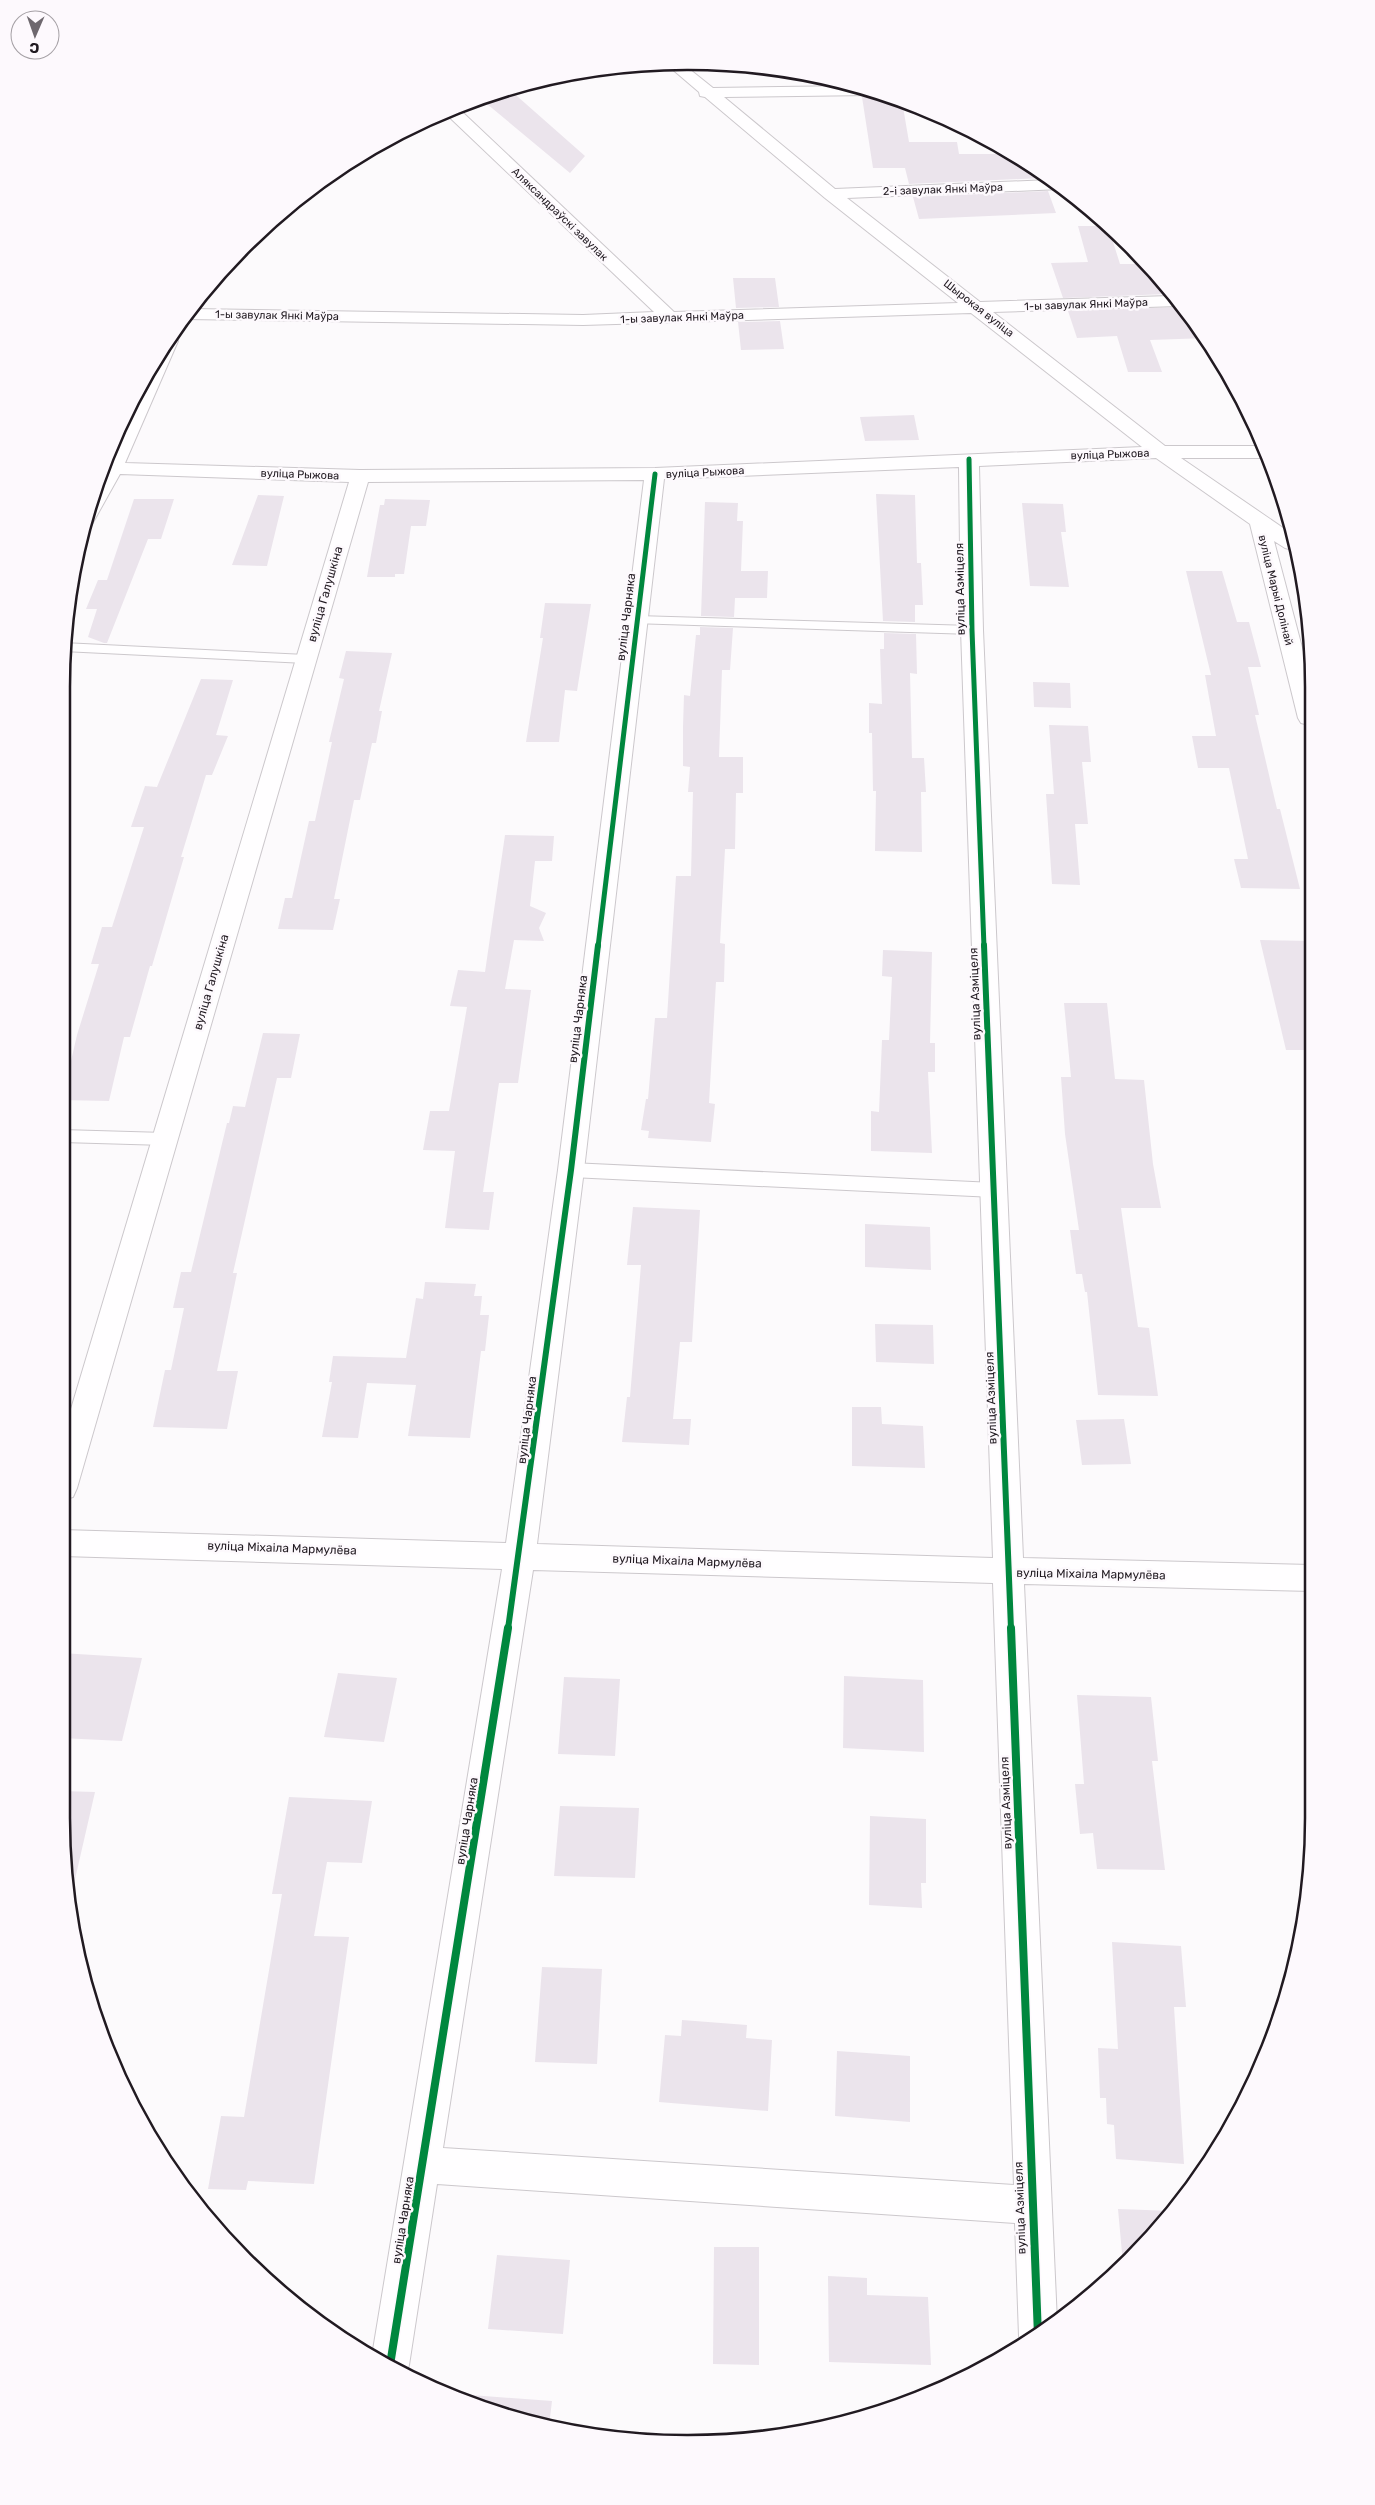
<svg xmlns="http://www.w3.org/2000/svg" width="1375" height="2505" font-family="Rubik,sans-serif">
	<rect width="100%" height="100%" fill="#fcfafc"/>
	<path fill="#ebe4ec" d="M509,89L585,156L570,173L481,99Z
		M879,92L902,101L909,142H957L959,154H1013L1041,174L1043,178L909,184L905,168H873L862,97H871Z
		M1048,191L1056,213L919,219L913,197Z
		M1078,226H1108L1120,264H1142L1168,294L1063,298L1051,263L1088,262Z
		M733,278H775L779,307L736,308Z
		M1180,307L1207,338L1150,340L1162,372H1128L1117,336L1077,338L1068,311Z
		M780,321L784,349L741,350L738,322Z
		M914,415L919,440L865,441L860,417Z
		M876,494L915,495L917,563H921L923,605H915V622L883,621Z
		M258,495L284,496L267,566L232,565Z
		M134,499H174L161,539H148L107,643H104L88,637L97,609H86L98,580H107Z
		M385,499L430,500L426,526H411L404,574H395V577H367L380,505H384Z
		M705,502L738,503L737,521H743L741,571H768L767,598H735L734,617L701,616Z
		M1022,503L1063,504L1066,532H1061L1069,587L1030,586Z
		M1186,571H1222L1237,622H1249L1261,667H1248L1259,715H1255L1277,809H1280L1300,889L1241,888L1234,859H1248L1229,768H1198L1192,736H1216L1205,675H1211Z
		M545,603L591,604L577,691L565,690L559,742H526L543,638H540Z
		M700,627L733,628L730,670H722L719,757H743V793H736L735,849H725L720,943L725,944L724,982H716L709,1103L715,1104L711,1142L648,1138L649,1131L641,1130L646,1099H648L655,1018H667L676,876H691L693,792H688L690,767L683,766V727L684,695L690,696L696,635H700Z
		M884,633L916,634L917,674L910,673L912,758H924L926,792H921L922,852L875,851L876,791H873L872,733H869V703L882,704L880,649H884Z
		M346,651L392,653L379,711H382L376,743H372L360,800H354L334,899H340L333,930L278,929L285,898H292L309,821H315L332,742H329L344,679L339,678Z
		M201,679L233,680L216,735L228,736L212,775H206L181,857H184L152,966H150L130,1037H124L109,1101L62,1100L77,1035L99,964H91L102,927H112L144,827H131L145,786L157,787Z
		M1033,682L1070,683L1071,708L1034,707Z
		M1049,725L1088,726L1091,762H1082L1088,824H1075L1080,885L1052,884L1046,794H1054Z
		M505,835L554,836L552,861H535L530,906L546,913L539,928L544,941L514,940L505,989L531,990L518,1083H499L483,1192H494L489,1230L445,1228L455,1151L423,1150L430,1111H449L467,1007L450,1006L458,970L485,972Z
		M1260,940L1310,941V1050H1286Z
		M883,950L932,952L930,1043H935V1072H928L932,1153L871,1151V1111L879,1112L882,1040H889L892,977L882,976Z
		M1064,1003H1107L1115,1079L1144,1080L1153,1164L1161,1208H1121L1138,1327L1149,1328L1158,1396L1098,1395L1087,1292H1085L1082,1274H1076L1070,1230H1079L1065,1134L1061,1077H1071Z
		M263,1033L300,1034L291,1078H277L233,1273H237L217,1371H238L227,1429L153,1427L165,1370H171L184,1308H173L181,1272H191L227,1123H229L233,1106L245,1107Z
		M633,1207L700,1210L692,1342H680L673,1419H691L689,1445L622,1442L627,1397H630L641,1265H627Z
		M865,1224L930,1227L931,1270L865,1267Z
		M425,1282L476,1284L474,1296H482L480,1315H489L485,1351H481L470,1438L408,1436L416,1385L367,1383L358,1438L322,1437L332,1382H329L333,1356L406,1358L416,1298L423,1299Z
		M875,1324L933,1325L934,1364L876,1362Z
		M852,1407H881L882,1424L923,1426L925,1468L852,1466Z
		M1124,1419L1131,1464L1082,1465L1076,1420Z
		M61,1653L142,1658L122,1741L61,1738Z
		M338,1673L397,1678L384,1742L324,1737Z
		M844,1676L923,1680L924,1752L843,1748Z
		M564,1677L620,1679L615,1756L558,1754Z
		M1077,1695L1151,1697L1158,1761H1152L1165,1870L1097,1869L1093,1833L1080,1834L1075,1784H1084Z
		M61,1791L95,1792L73,1888H68L61,1818Z
		M289,1797L372,1801L362,1863L327,1862L314,1936L349,1937L314,2184L248,2181L246,2190L208,2189L221,2116L244,2117L282,1894H272Z
		M560,1806L639,1808L635,1878L554,1876Z
		M870,1816L926,1819V1883H921L922,1908L869,1905Z
		M1112,1942L1181,1946L1186,2007H1174L1184,2164L1116,2159L1114,2125L1107,2124L1106,2098H1100L1098,2048L1118,2049Z
		M542,1967L602,1969L597,2064L535,2062Z
		M682,2020L747,2025L746,2038L772,2040L768,2111L659,2102L665,2035L681,2036Z
		M837,2051L910,2056V2122L835,2116Z
		M1118,2209L1173,2211L1123,2264Z
		M714,2247H759V2365L713,2364Z
		M497,2255L570,2260L563,2334L488,2329Z
		M828,2276L867,2278V2295L928,2297L931,2365L829,2362Z
		M471,2395L552,2401L549,2426L526,2422L469,2403Z"/>
	<g fill="none" stroke-linecap="round" stroke-linejoin="round">
		<defs>
			<path id="lane" d="M637,616L972,626L979,630L972,634L632,623L630,620L632,617Z
				M63,643L306,655L313,659L306,663L63,651Z
				M62,1130L165,1133L171,1134L174,1139L171,1144L165,1145L62,1142Z
				M571,1163L994,1183L1000,1185L1003,1190L1000,1195L994,1197L571,1177L565,1175L562,1170L565,1165Z"/>
			<path id="street" d="M665,63L683,64L713,88L851,86L877,92L870,95L724,97L835,189L1050,180L1061,189L847,198L980,302L1170,296L1178,306L993,312L1165,446H1265L1267,458H1181L1289,532L1293,550L1285,548L1274,541L1309,674V725L1301,723L1298,718L1250,524L1156,458L979,466L983,630L1023,1558L1311,1565L1312,1591L1024,1584L1057,2322L1023,2345L1019,2336L1015,2223L437,2184L409,2365L406,2374L372,2356L502,1569L62,1556V1530L506,1543L558,1170L644,480L368,482L77,1488L73,1497L62,1500V1439L349,482L120,474L91,526L82,528L145,375L172,336L178,341L125,463L360,470L655,468L1142,447L971,313L583,325L185,319L192,309L583,315L654,312L445,113L458,108L674,312L958,303L825,198L705,97L700,96L699,92ZM959,467L961,630L993,1558L537,1544L584,1170L664,479ZM533,1570L993,1583L1014,2185L443,2148Z"/>
		</defs>
		<use href="#lane" stroke="#ccc8cc" stroke-width="2"/>
		<use href="#street" stroke="#ccc8cc" stroke-width="2"/>
		<use href="#lane" fill="#fffeff" fill-rule="evenodd"/>
		<use href="#street" fill="#fffeff" fill-rule="evenodd"/>
		<defs>
			<path id="cycleway-far2" d="M969,459L972,630L984,947
				M598,947L655,474"/>
			<path id="cycleway-far1" d="M984,945L1011,1629
				M508,1629L571,1170L598,945"/>
			<path id="cycleway" d="M1011,1628L1038,2336
				M390,2365L508,1628"/>
		</defs>
		<use href="#cycleway-far2" stroke="#fdf9fd" stroke-width="8"/>
		<use href="#cycleway-far1" stroke="#fdf9fd" stroke-width="9"/>
		<use href="#cycleway" stroke="#fdf9fd" stroke-width="11"/>
		<use href="#cycleway-far2" stroke="#00873e" stroke-width="5"/>
		<use href="#cycleway-far1" stroke="#00873e" stroke-width="6"/>
		<use href="#cycleway" stroke="#00873e" stroke-width="8"/>
	</g>
	<g text-anchor="middle" stroke-width="5" stroke-linejoin="round" paint-order="stroke">
		<g font-size="11" fill="#211a21" stroke="#fdf9fd">
			<text transform="translate(943 189) rotate(-2)" y="4">2-і завулак Янкі Маўра</text>
			<text transform="translate(560 214) rotate(44)" y="4">Аляксандраўскі завулак</text>
			<text transform="translate(1086 304) rotate(-2)" y="4">1-ы завулак Янкі Маўра</text>
			<text transform="translate(979 308) rotate(38)" y="4">Шырокая вуліца</text>
			<text transform="translate(277 315) rotate(1)" y="4">1-ы завулак Янкі Маўра</text>
			<text transform="translate(682 317) rotate(-2)" y="4">1-ы завулак Янкі Маўра</text>
			<text transform="translate(1110 454) rotate(-2)" y="4">вуліца Рыжова</text>
			<text transform="translate(705 472) rotate(-3)" y="4">вуліца Рыжова</text>
			<text transform="translate(300 474) rotate(2)" y="4">вуліца Рыжова</text>
			<text transform="translate(1276 590) rotate(76)" y="4">вуліца Марыі Долінай</text>
		</g>
		<g font-size="12" fill="#211a21" stroke="#fdf9fd">
			<text transform="translate(960 589) rotate(-91)" y="4">вуліца Азміцеля</text>
			<text transform="translate(325 594) rotate(-74)" y="4">вуліца Галушкіна</text>
			<text transform="translate(626 617) rotate(-83)" y="4">вуліца Чарняка</text>
			<text transform="translate(211 982) rotate(-74)" y="4">вуліца Галушкіна</text>
			<text transform="translate(975 994) rotate(-92)" y="4">вуліца Азміцеля</text>
			<text transform="translate(578 1019) rotate(-83)" y="4">вуліца Чарняка</text>
			<text transform="translate(991 1398) rotate(-92)" y="4">вуліца Азміцеля</text>
			<text transform="translate(527 1420) rotate(-83)" y="4">вуліца Чарняка</text>
			<text transform="translate(282 1548) rotate(2)" y="4">вуліца Міхаіла Мармулёва</text>
			<text transform="translate(687 1561) rotate(2)" y="4">вуліца Міхаіла Мармулёва</text>
			<text transform="translate(1091 1574) rotate(1)" y="4">вуліца Міхаіла Мармулёва</text>
			<text transform="translate(1006 1803) rotate(-92)" y="4">вуліца Азміцеля</text>
			<text transform="translate(467 1821) rotate(-81)" y="4">вуліца Чарняка</text>
			<text transform="translate(1020 2208) rotate(-92)" y="4">вуліца Азміцеля</text>
			<text transform="translate(403 2220) rotate(-81)" y="4">вуліца Чарняка</text>
		</g>
	</g>
	<path d="M0 0H1375V2505H0ZM687 70H688A617 617 0 0 1 1305 687V1818A617 617 0 0 1 688 2435H687A617 617 0 0 1 70 1818V687A617 617 0 0 1 687 70Z" fill="#fdf9fd" fill-rule="evenodd"/>
	<path fill="none" stroke="#211a21" stroke-width="2.5" d="M687 70H688A617 617 0 0 1 1305 687V1818A617 617 0 0 1 688 2435H687A617 617 0 0 1 70 1818V687A617 617 0 0 1 687 70Z"/>
	<g transform="translate(35 35) rotate(182)"><circle r="24" fill="#fdf9fd" stroke="#a5a0a5"/>
	<path d="M0-4L9 19L0 12L-9 19Z" fill="#6e686e"/>
	<text y="-8" font-size="14" font-weight="bold" text-anchor="middle" fill="#211a21">С</text>
	</g>
</svg>
